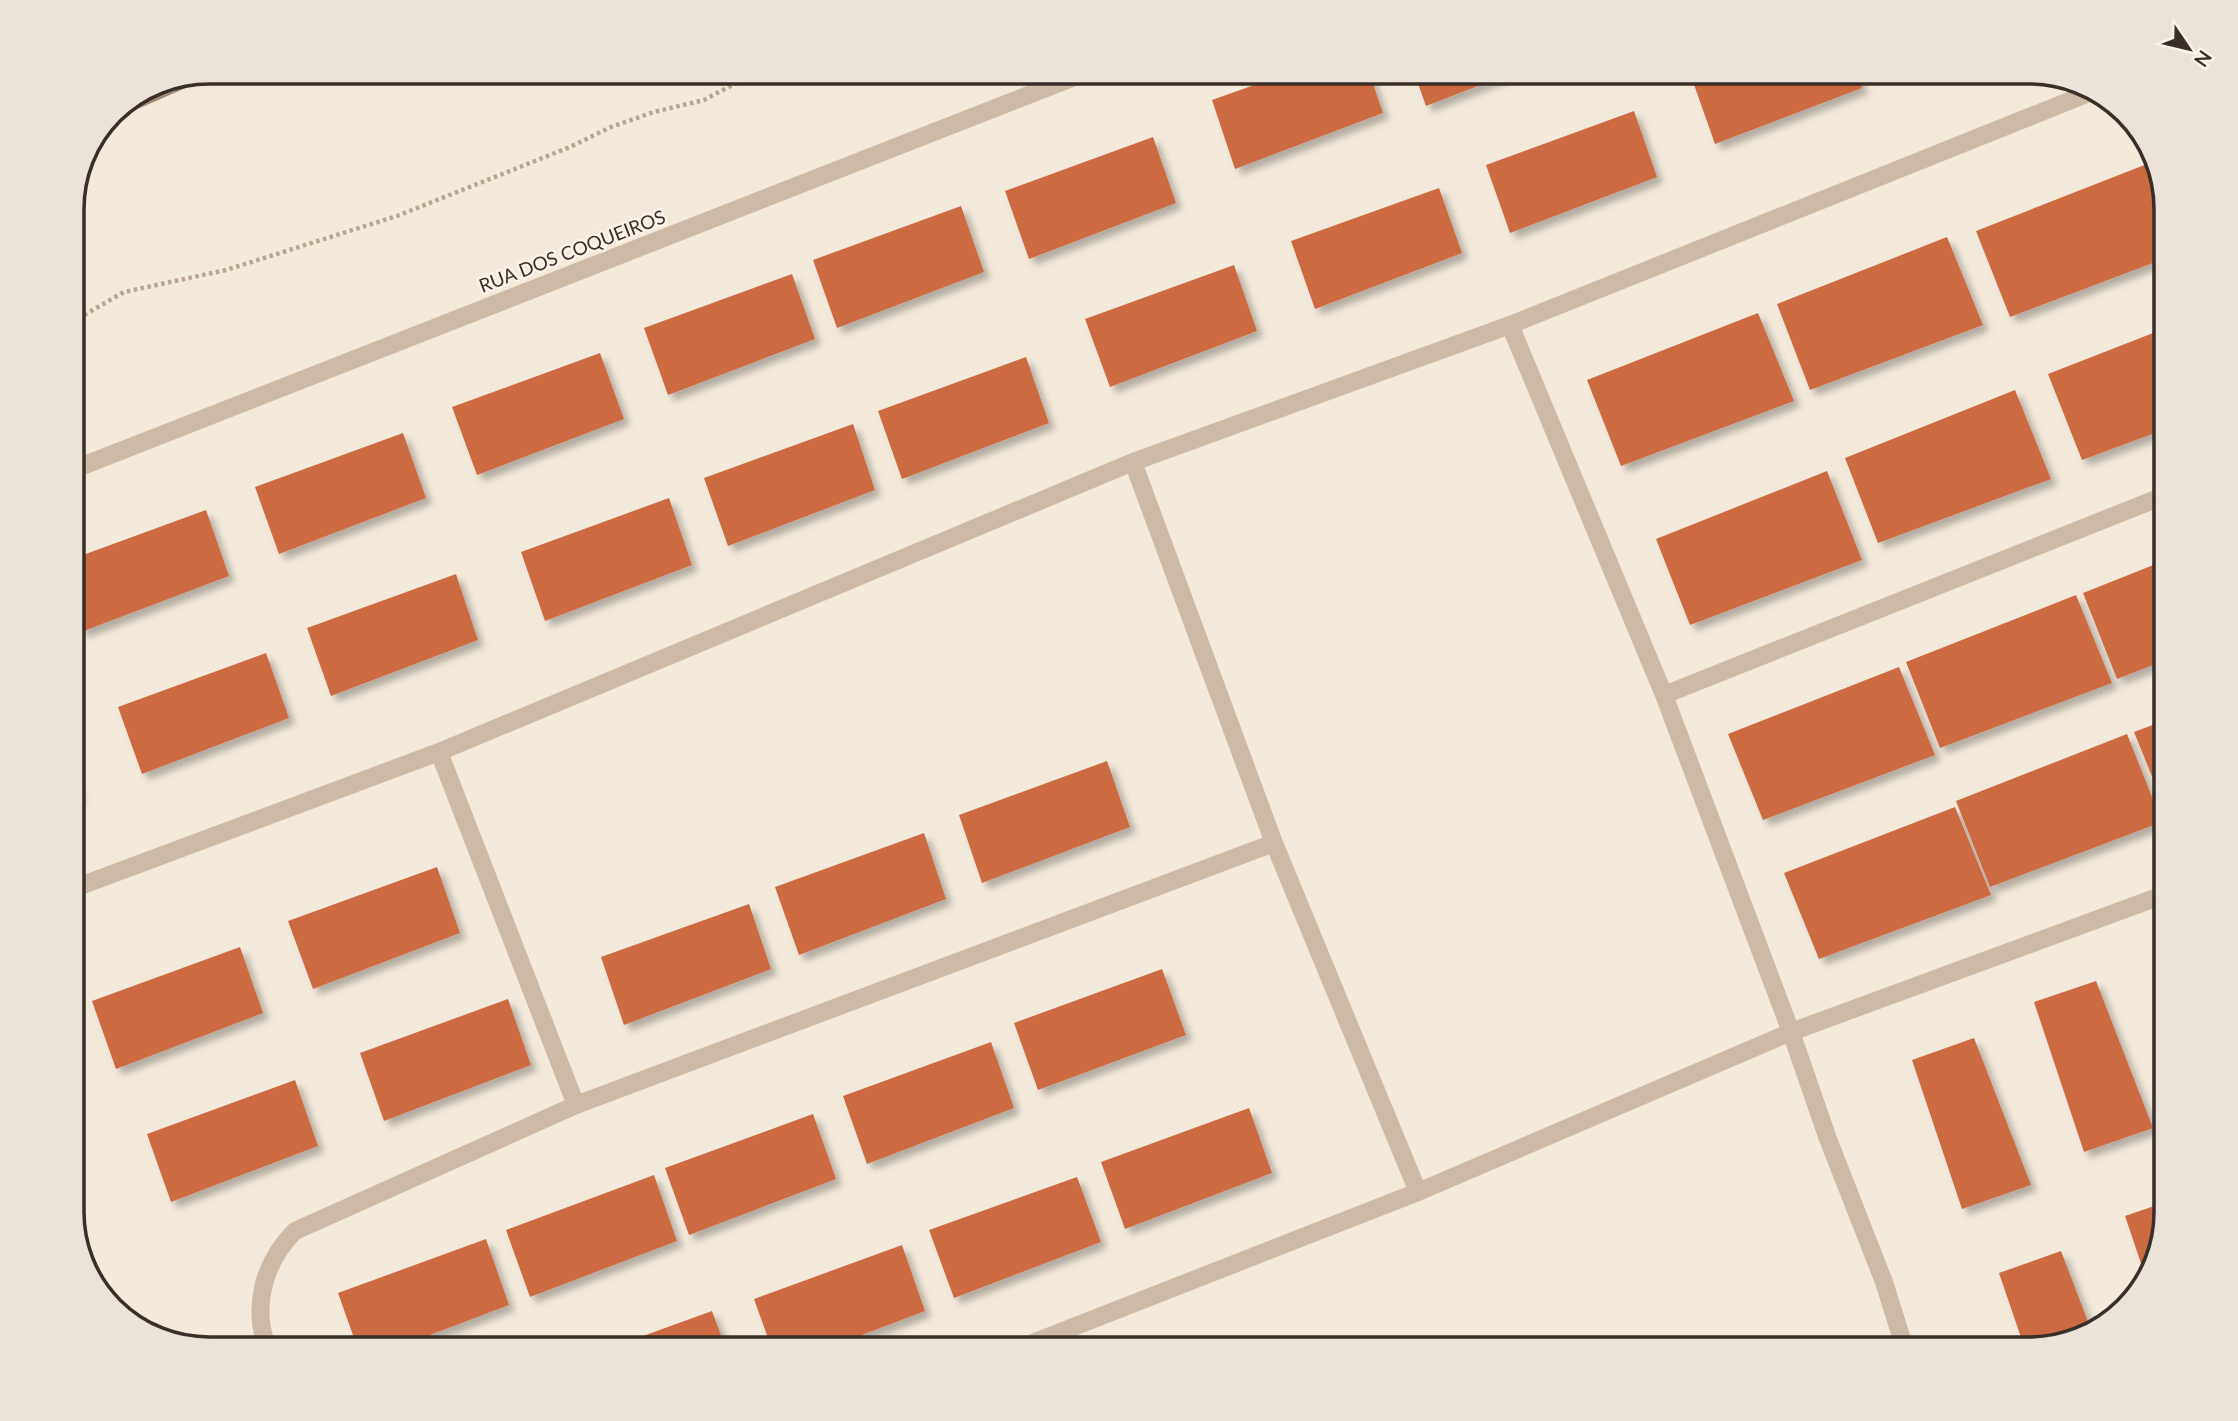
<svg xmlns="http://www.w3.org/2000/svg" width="2238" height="1421" font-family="Lato,sans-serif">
	<defs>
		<filter id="shadow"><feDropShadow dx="6" dy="6" stdDeviation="3.5" flood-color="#0004"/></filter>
	</defs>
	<rect width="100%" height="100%" fill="#f4eadc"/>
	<path fill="#cc6a42" filter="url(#shadow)" d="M1291,72H1369L1383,113L1235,169L1212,100Z
		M1414,72H1514L1426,106Z
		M1704,72H1857L1862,88L1715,144L1691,76Z
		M1634,111L1657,177L1510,233L1486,165Z
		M1153,137L1176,203L1029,259L1005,191Z
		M2147,164L2166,212V258L2010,317L1976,231Z
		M1439,188L1462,253L1315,309L1291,241Z
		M961,206L984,272L837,328L813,260Z
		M1947,237L1983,325L1810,390L1777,304Z
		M1234,265L1257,331L1110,387L1085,319Z
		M792,274L815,339L668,395L644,328Z
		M1758,313L1794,401L1621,466L1587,380Z
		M2166,328V429L2082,460L2048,374Z
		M600,353L624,419L477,475L452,407Z
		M1026,357L1049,423L902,479L878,411Z
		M2015,390L2051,479L1878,543L1845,458Z
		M853,424L875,490L728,546L704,478Z
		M403,433L426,498L279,554L255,487Z
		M1827,471L1862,560L1690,625L1656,539Z
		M669,498L692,565L545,621L521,552Z
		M206,510L229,576L81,632L72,606V559Z
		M2166,560V660L2117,679L2083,593Z
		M456,574L478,640L331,696L307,628Z
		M2076,595L2112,683L1940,748L1906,662Z
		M266,653L289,718L142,774L118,707Z
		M1899,667L1935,755L1763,820L1728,734Z
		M2166,720V811L2134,732Z
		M2127,734L2162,822L1990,887L1956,801Z
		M1107,761L1130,827L982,883L959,815Z
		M72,777L79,797L72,799Z
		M1955,807L1991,895L1819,959L1784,873Z
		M924,833L946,899L799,955L775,887Z
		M437,867L460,933L313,989L288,921Z
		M749,904L771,969L624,1025L601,957Z
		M240,947L263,1013L116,1069L92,1001Z
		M1162,969L1186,1035L1038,1090L1014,1023Z
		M2096,981L2153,1128L2084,1152L2034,1002Z
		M508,999L531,1065L384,1121L360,1053Z
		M1974,1038L2031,1185L1962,1209L1912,1060Z
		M991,1042L1014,1108L867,1164L843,1096Z
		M295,1080L318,1146L171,1202L147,1134Z
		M1249,1108L1272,1173L1125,1229L1101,1162Z
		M813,1114L836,1179L689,1235L665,1168Z
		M654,1175L677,1241L530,1297L506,1230Z
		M1077,1177L1101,1242L954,1298L929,1230Z
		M2166,1202V1212L2146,1278L2125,1216Z
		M486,1239L509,1305L393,1349H358L338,1293Z
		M902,1245L925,1311L825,1349H772L754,1299Z
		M2061,1251L2092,1332L2025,1349L1999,1273Z
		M712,1311L726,1349H607Z"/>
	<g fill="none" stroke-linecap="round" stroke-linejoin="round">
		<path stroke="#b8a491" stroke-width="4.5" stroke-dasharray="3.5 3.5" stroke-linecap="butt" d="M72,322L124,292L226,270L397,216L570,147L611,127L654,112L704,100L757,72"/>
		<path stroke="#ccbaa7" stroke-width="18" d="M1510,325L1664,695L1791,1032L1828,1139L1884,1282L1905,1349
			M1133,462L1274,843L1418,1192
			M72,470L1087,72
			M1664,695L2166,495
			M439,752L576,1105
			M72,889L439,752L1133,462L1510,325L2094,91
			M2158,897L2166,918
			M268,1349C251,1307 264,1262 295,1231L576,1105L1274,843
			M1017,1349L1418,1192L1791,1032L2166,894"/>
		<path stroke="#a08978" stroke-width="18" d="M122,106L193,75"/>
	</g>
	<g text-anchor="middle" stroke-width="5" stroke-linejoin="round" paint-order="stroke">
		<g font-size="19" fill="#392e28" stroke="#fbf3e9">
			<text transform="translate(572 251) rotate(-21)" y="7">RUA DOS COQUEIROS</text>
		</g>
	</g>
	<path d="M0 0H2238V1421H0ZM209 84H2029A125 125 0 0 1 2154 209V1212A125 125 0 0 1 2029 1337H209A125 125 0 0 1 84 1212V209A125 125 0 0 1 209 84Z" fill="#ebe3da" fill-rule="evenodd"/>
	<path fill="none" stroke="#392e28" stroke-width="3.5" d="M209 84H2029A125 125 0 0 1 2154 209V1212A125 125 0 0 1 2029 1337H209A125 125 0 0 1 84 1212V209A125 125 0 0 1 209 84Z"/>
	<g transform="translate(2189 49) rotate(125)" stroke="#fbf3e9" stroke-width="5" paint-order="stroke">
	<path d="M0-5L12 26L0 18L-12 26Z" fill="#392e28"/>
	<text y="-10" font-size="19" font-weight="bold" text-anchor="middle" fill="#392e28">N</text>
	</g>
</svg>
